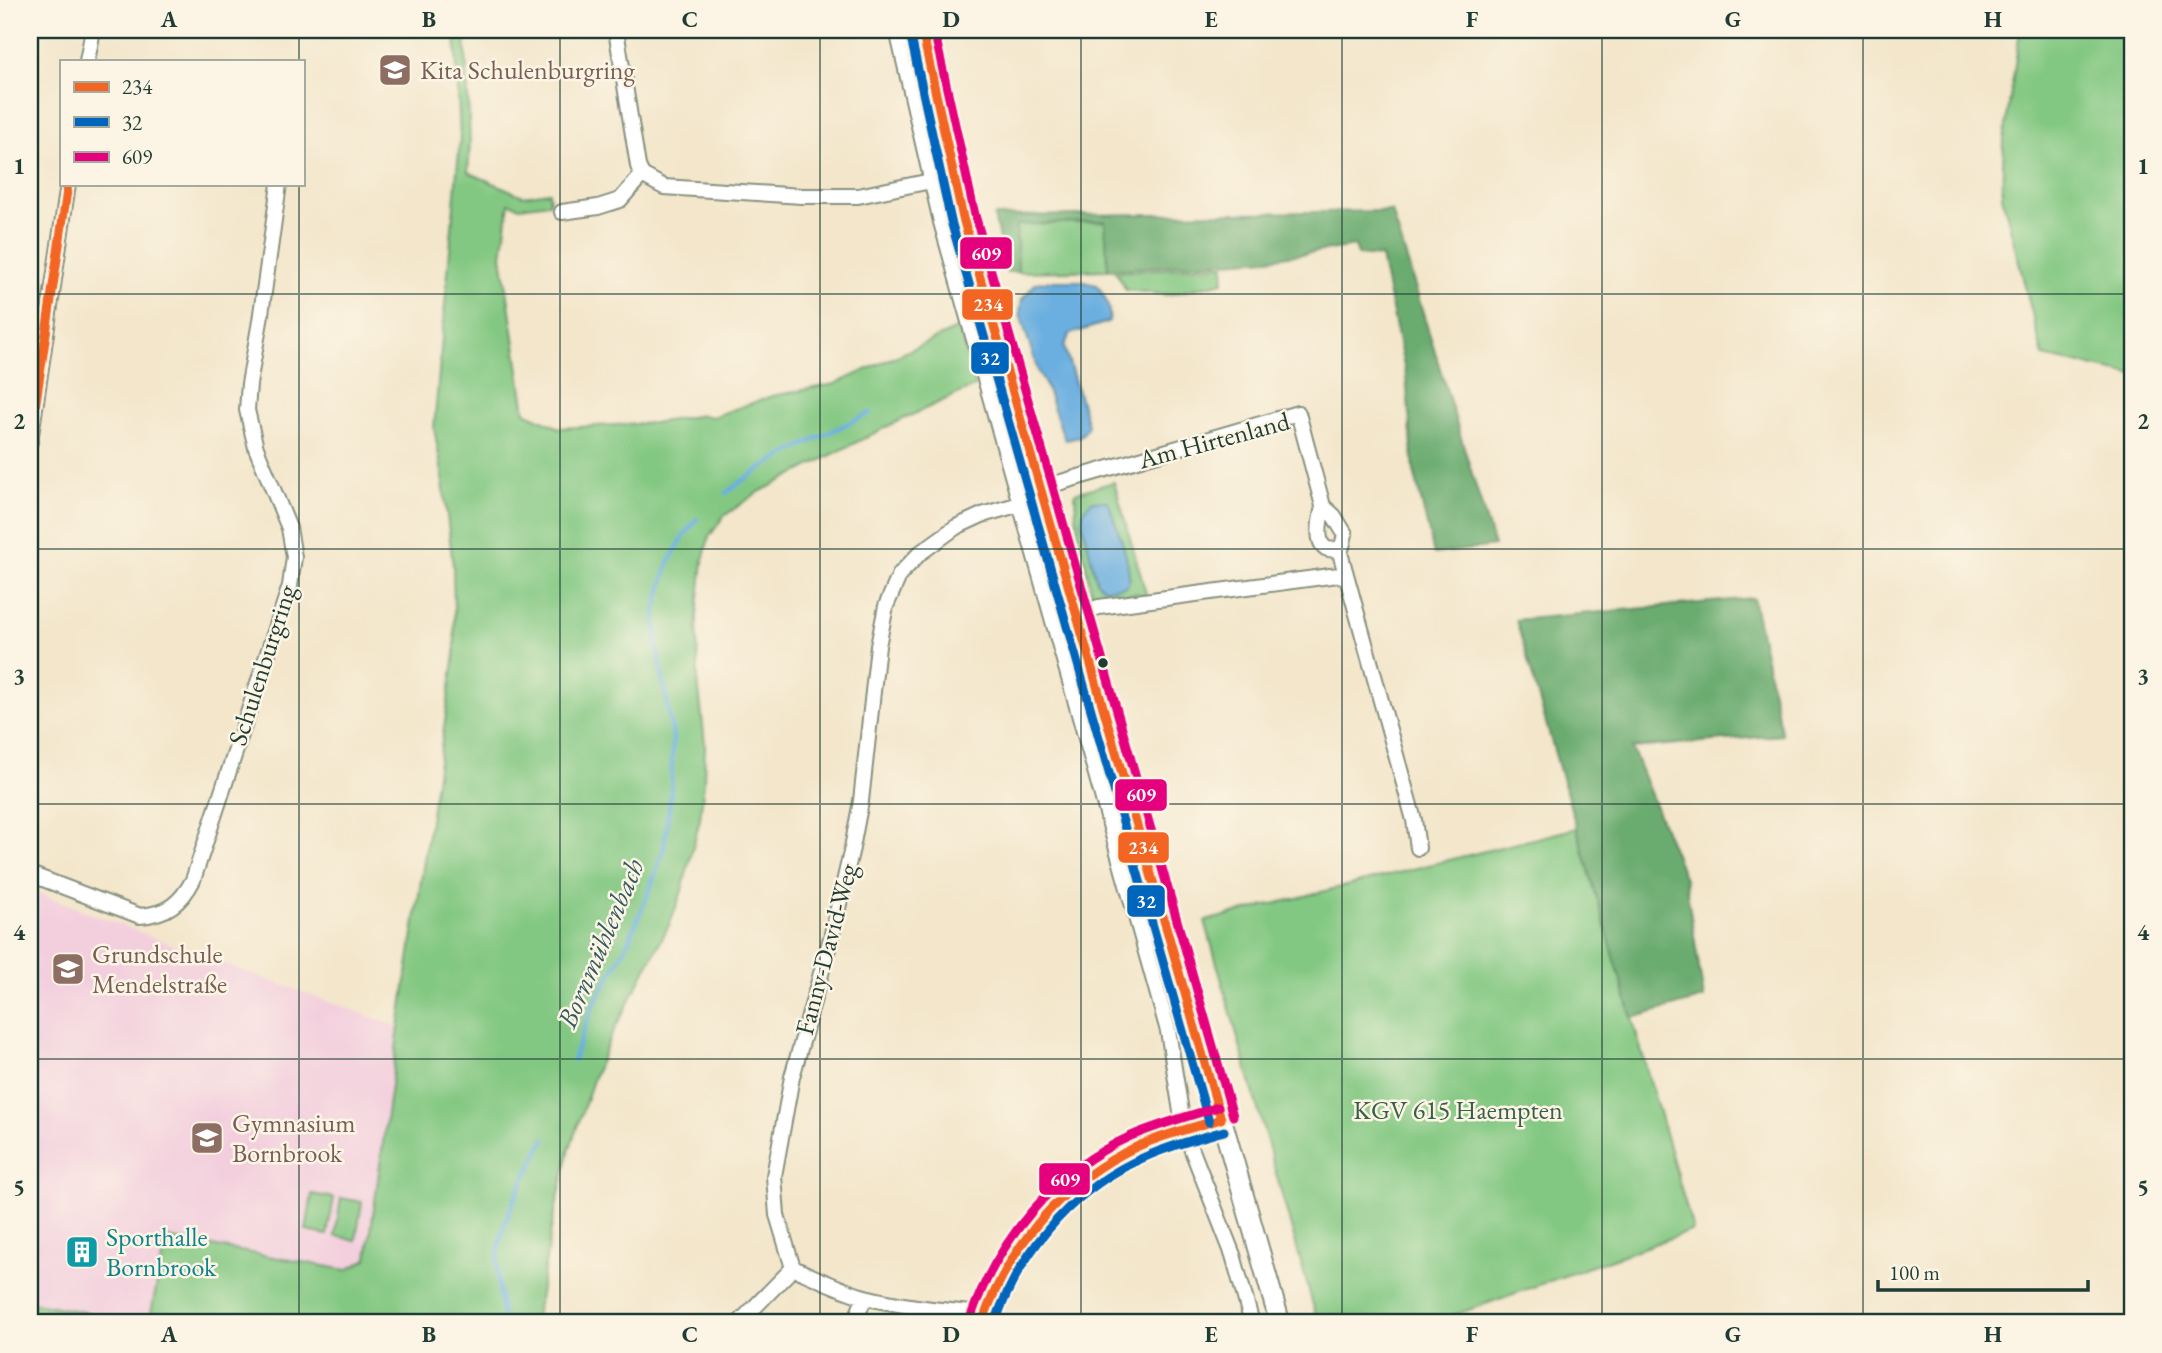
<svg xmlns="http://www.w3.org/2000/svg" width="2162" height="1353" font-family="'EB Garamond',serif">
	<rect width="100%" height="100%" fill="#fcf5e5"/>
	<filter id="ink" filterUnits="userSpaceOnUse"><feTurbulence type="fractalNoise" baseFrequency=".0143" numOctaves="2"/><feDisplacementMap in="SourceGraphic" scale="14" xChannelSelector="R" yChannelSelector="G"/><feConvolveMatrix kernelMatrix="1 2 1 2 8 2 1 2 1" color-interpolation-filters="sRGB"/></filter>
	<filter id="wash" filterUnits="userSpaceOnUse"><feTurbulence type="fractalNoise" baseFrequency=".00686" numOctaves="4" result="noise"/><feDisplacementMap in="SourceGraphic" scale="28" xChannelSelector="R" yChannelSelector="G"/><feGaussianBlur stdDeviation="1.57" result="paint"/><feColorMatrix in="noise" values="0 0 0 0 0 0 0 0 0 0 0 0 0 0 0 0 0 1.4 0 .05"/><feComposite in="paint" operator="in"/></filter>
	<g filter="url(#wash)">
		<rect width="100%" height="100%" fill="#f3e6cb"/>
		<path fill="#f3cfde" d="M30,890L189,951L399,1027L367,1259L347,1270L166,1238L149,1323L30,1302Z"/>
		<path fill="#83c882" stroke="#51825b" stroke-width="2" fill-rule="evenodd" d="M455,30H465L470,142L468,172L523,196L549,192L550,203L520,207L509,203L502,256L525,412L559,428L654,423L702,415L712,417L772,396L835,384L959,328L975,386L892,424L757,493L724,516L709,537L703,561L697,617L698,681L705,743L704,782L700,819L682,891L670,923L610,1038L594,1077L570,1148L553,1219L535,1323H149L166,1238L347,1270L367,1259L399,1027L455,654L453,566L442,473L434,428L460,138Z
			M2020,30H2075L2078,31L2132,30V375L2043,356L2002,196L2004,139Z
			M1105,221L1108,270L1018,272L1015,225Z
			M1224,265L1223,282L1169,295L1126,290L1116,272Z
			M1114,482L1147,597L1136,593L1093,601L1076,518L1075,493ZM1108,501L1130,579L1105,589L1097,582L1082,522Z
			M1577,828L1693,1230L1432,1323H1318L1205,921Z
			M312,1194L334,1198L327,1235L306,1231Z
			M341,1198L362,1202L356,1240L335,1236Z
			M30,1302L142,1323H30Z"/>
		<path fill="#6aac70" stroke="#447452" stroke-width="2" d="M1392,211L1494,546L1434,554L1414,471L1406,376L1381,257L1358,255L1355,246L1268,259L1108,270L1105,221L1016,225L1018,272H1006L994,216Z
			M1753,598L1782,735L1632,748L1685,879L1704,998L1632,1018L1516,620Z"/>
		<path fill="#6bafe0" stroke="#45768a" stroke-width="2" d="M1050,281H1080L1097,285C1105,297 1111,307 1109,321L1105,323L1070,334L1064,346L1088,425C1084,437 1076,438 1065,440L1045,384L1039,374L1020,314L1022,299L1036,283Z
			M1092,501H1108C1114,521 1135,569 1127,586L1105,589L1097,582L1082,522L1084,509Z"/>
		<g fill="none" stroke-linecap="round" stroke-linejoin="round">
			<path stroke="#6bafe0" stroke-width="4.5" d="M726,493C770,458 820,437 870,413
				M573,1060L592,1008L626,947L649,892L664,848L671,791L673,737L657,645L655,612L668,564L683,537L697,519
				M503,1323C501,1302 495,1274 498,1253C502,1217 529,1171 545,1139"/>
		</g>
	</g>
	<g filter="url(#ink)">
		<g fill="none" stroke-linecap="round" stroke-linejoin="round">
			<defs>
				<path id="street" d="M616,30L638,166L642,175L664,187L802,196H858L931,181
					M897,30L941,222L1168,1031L1184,1130L1233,1255L1252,1323
					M87,61L93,30
					M562,212L598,207L620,200L642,175
					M30,442L68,184
					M1041,488L1298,413L1323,506V507C1319,523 1312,559 1342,547L1345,534L1334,516L1323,506
					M1339,549L1414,820L1418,848
					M1077,614L1099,607L1330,576L1341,575L1347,579
					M30,874L140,916C167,914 181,903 193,880L290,586L294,557L289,528L256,448L247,410L249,384L260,321L279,184
					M984,1314C944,1311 903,1307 865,1297C840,1290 817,1278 793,1268L777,1215L774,1176L792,1077L831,938L852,848L861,801L878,646L886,606L900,574L920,553L956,527L982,515L1020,504
					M983,1321C1000,1255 1065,1183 1125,1153C1156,1137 1189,1129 1221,1119
					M739,1323L793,1268
					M854,1323L865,1297"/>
				<path id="secondary" d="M922,30L963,218L1280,1323"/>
			</defs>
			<use href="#street" stroke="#899280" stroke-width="18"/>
			<use href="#secondary" stroke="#899280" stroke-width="23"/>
			<use href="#street" stroke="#fff" stroke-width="14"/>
			<use href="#secondary" stroke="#fff" stroke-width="19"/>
			<defs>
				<path id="bus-1" d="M922,30L963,218L1221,1119
					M30,442L68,184
					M982,1323C1007,1251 1056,1189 1124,1153C1154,1137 1188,1129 1221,1119"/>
				<path id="bus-2" d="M910,33L951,221L1209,1122
					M995,1323C1018,1255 1068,1195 1132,1163C1161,1148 1193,1140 1224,1131"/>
				<path id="bus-3" d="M934,30L975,215L1233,1116
					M970,1319C997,1241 1055,1170 1131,1136C1159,1124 1189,1116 1218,1107"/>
			</defs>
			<use href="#bus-1" stroke="#fcf5e5" stroke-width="14"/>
			<use href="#bus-2" stroke="#fcf5e5" stroke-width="14"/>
			<use href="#bus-3" stroke="#fcf5e5" stroke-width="14"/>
			<use href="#bus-1" stroke="#f26522" stroke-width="9"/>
			<use href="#bus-2" stroke="#0065bd" stroke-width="9"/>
			<use href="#bus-3" stroke="#e5007d" stroke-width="9"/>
		</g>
	</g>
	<path fill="none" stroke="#1f3d34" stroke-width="2" stroke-opacity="0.55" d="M299,30V61M560,30V1323M820,30V1323M1081,30V1323M1342,30V1323M1602,30V1323M1863,30V1323M299,184V1323M30,294H2132M30,549H2132M30,804H2132M30,1059H2132"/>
	<defs>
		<symbol id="school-square" viewBox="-11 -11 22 22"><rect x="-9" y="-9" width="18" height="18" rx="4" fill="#8d6e63" stroke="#fcf5e5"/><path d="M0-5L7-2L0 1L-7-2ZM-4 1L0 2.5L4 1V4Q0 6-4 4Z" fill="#fff"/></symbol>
		<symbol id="building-square" viewBox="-11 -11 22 22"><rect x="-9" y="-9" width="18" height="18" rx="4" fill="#0f9aa8" stroke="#fcf5e5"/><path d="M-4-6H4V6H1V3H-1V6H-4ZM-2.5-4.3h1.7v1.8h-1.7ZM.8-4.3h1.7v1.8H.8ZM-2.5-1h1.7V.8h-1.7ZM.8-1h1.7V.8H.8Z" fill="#fff"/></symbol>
	</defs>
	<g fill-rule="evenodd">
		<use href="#school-square" x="376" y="51" width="38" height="38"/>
		<use href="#school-square" x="49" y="950" width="38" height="38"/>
		<use href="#school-square" x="188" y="1119" width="38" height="38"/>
		<use href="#building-square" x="63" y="1233" width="38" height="38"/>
	</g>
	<circle fill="#1f3d34" stroke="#fcf5e5" stroke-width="2.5" cx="1103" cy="663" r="6"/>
	<g text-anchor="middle" stroke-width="5" stroke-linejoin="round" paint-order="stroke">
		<g font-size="26" fill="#785e54" stroke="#fcf5e5" text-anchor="start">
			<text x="420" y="79">Kita Schulenburgring</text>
			<text x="92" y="963">Grundschule<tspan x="92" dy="30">Mendelstraße</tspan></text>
			<text x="232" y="1132">Gymnasium<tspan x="232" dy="30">Bornbrook</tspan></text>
		</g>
		<g font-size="26" fill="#1f3d34" stroke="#fcf5e5">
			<text transform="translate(1214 440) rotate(-15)" y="9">Am Hirtenland</text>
			<text transform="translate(262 665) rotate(-72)" y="9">Schulenburgring</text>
			<text transform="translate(826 949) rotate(-75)" y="9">Fanny-David-Weg</text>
		</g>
		<g font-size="26" fill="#386048" stroke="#fcf5e5">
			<text x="1458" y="1119">KGV 615 Haempten</text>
		</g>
		<g font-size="26" fill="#0d838f" stroke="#fcf5e5" text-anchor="start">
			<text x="106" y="1246">Sporthalle<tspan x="106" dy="30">Bornbrook</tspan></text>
		</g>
		<g font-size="28" font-style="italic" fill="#325a5f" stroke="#fcf5e5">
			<text transform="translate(600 943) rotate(-67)" y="10">Bornmühlenbach</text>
		</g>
	</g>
	<g stroke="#fcf5e5" stroke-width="2.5">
		<rect x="959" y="236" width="54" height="34" rx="7" fill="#e5007d"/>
		<rect x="961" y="288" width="53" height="33" rx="7" fill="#f26522"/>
		<rect x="970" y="341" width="40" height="34" rx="7" fill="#0065bd"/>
		<rect x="1114" y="778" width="54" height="34" rx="7" fill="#e5007d"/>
		<rect x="1117" y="831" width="53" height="33" rx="7" fill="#f26522"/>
		<rect x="1126" y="884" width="40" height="34" rx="7" fill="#0065bd"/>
		<rect x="1038" y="1162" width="53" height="34" rx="7" fill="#e5007d"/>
	</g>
	<g font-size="19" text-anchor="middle" font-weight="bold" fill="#fff">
		<text x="986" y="260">609</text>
		<text x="988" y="311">234</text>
		<text x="990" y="365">32</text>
		<text x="1141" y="801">609</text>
		<text x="1143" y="854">234</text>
		<text x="1146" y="908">32</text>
		<text x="1065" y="1186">609</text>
	</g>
	<rect width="2162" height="1353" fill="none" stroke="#fcf5e5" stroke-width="77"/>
	<rect x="60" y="60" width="245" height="126" fill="#fcf5e5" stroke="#a4ab9e" stroke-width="2"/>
	<rect x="74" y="82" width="35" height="10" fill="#f26522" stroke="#a4ab9e" stroke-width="2"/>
	<text x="122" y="94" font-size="21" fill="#1f3d34">234</text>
	<rect x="74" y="117" width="35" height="10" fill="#0065bd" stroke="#a4ab9e" stroke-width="2"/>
	<text x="122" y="130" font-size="21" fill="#1f3d34">32</text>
	<rect x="74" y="152" width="35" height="10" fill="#e5007d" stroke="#a4ab9e" stroke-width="2"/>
	<text x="122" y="164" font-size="21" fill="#1f3d34">609</text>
	<path d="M1878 1280v10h210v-10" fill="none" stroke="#1f3d34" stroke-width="3.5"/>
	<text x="1889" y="1280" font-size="21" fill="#1f3d34" stroke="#fcf5e5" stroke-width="5" paint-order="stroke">100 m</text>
	<rect x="38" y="38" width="2086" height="1276" fill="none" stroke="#1f3d34" stroke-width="2.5"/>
	<g font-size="23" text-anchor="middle" font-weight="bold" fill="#1f3d34">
		<text x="169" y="27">A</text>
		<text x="429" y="27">B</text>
		<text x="690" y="27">C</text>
		<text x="951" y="27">D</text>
		<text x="1211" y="27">E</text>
		<text x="1472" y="27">F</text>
		<text x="1733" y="27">G</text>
		<text x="1993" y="27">H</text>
		<text x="19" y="174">1</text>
		<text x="2143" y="174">1</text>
		<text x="19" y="429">2</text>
		<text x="2143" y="429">2</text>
		<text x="19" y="684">3</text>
		<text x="2143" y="684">3</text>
		<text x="19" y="940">4</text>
		<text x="2143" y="940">4</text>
		<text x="19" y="1195">5</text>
		<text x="2143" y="1195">5</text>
		<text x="169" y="1342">A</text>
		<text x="429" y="1342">B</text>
		<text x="690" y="1342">C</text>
		<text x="951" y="1342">D</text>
		<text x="1211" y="1342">E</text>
		<text x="1472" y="1342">F</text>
		<text x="1733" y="1342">G</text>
		<text x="1993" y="1342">H</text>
	</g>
</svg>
